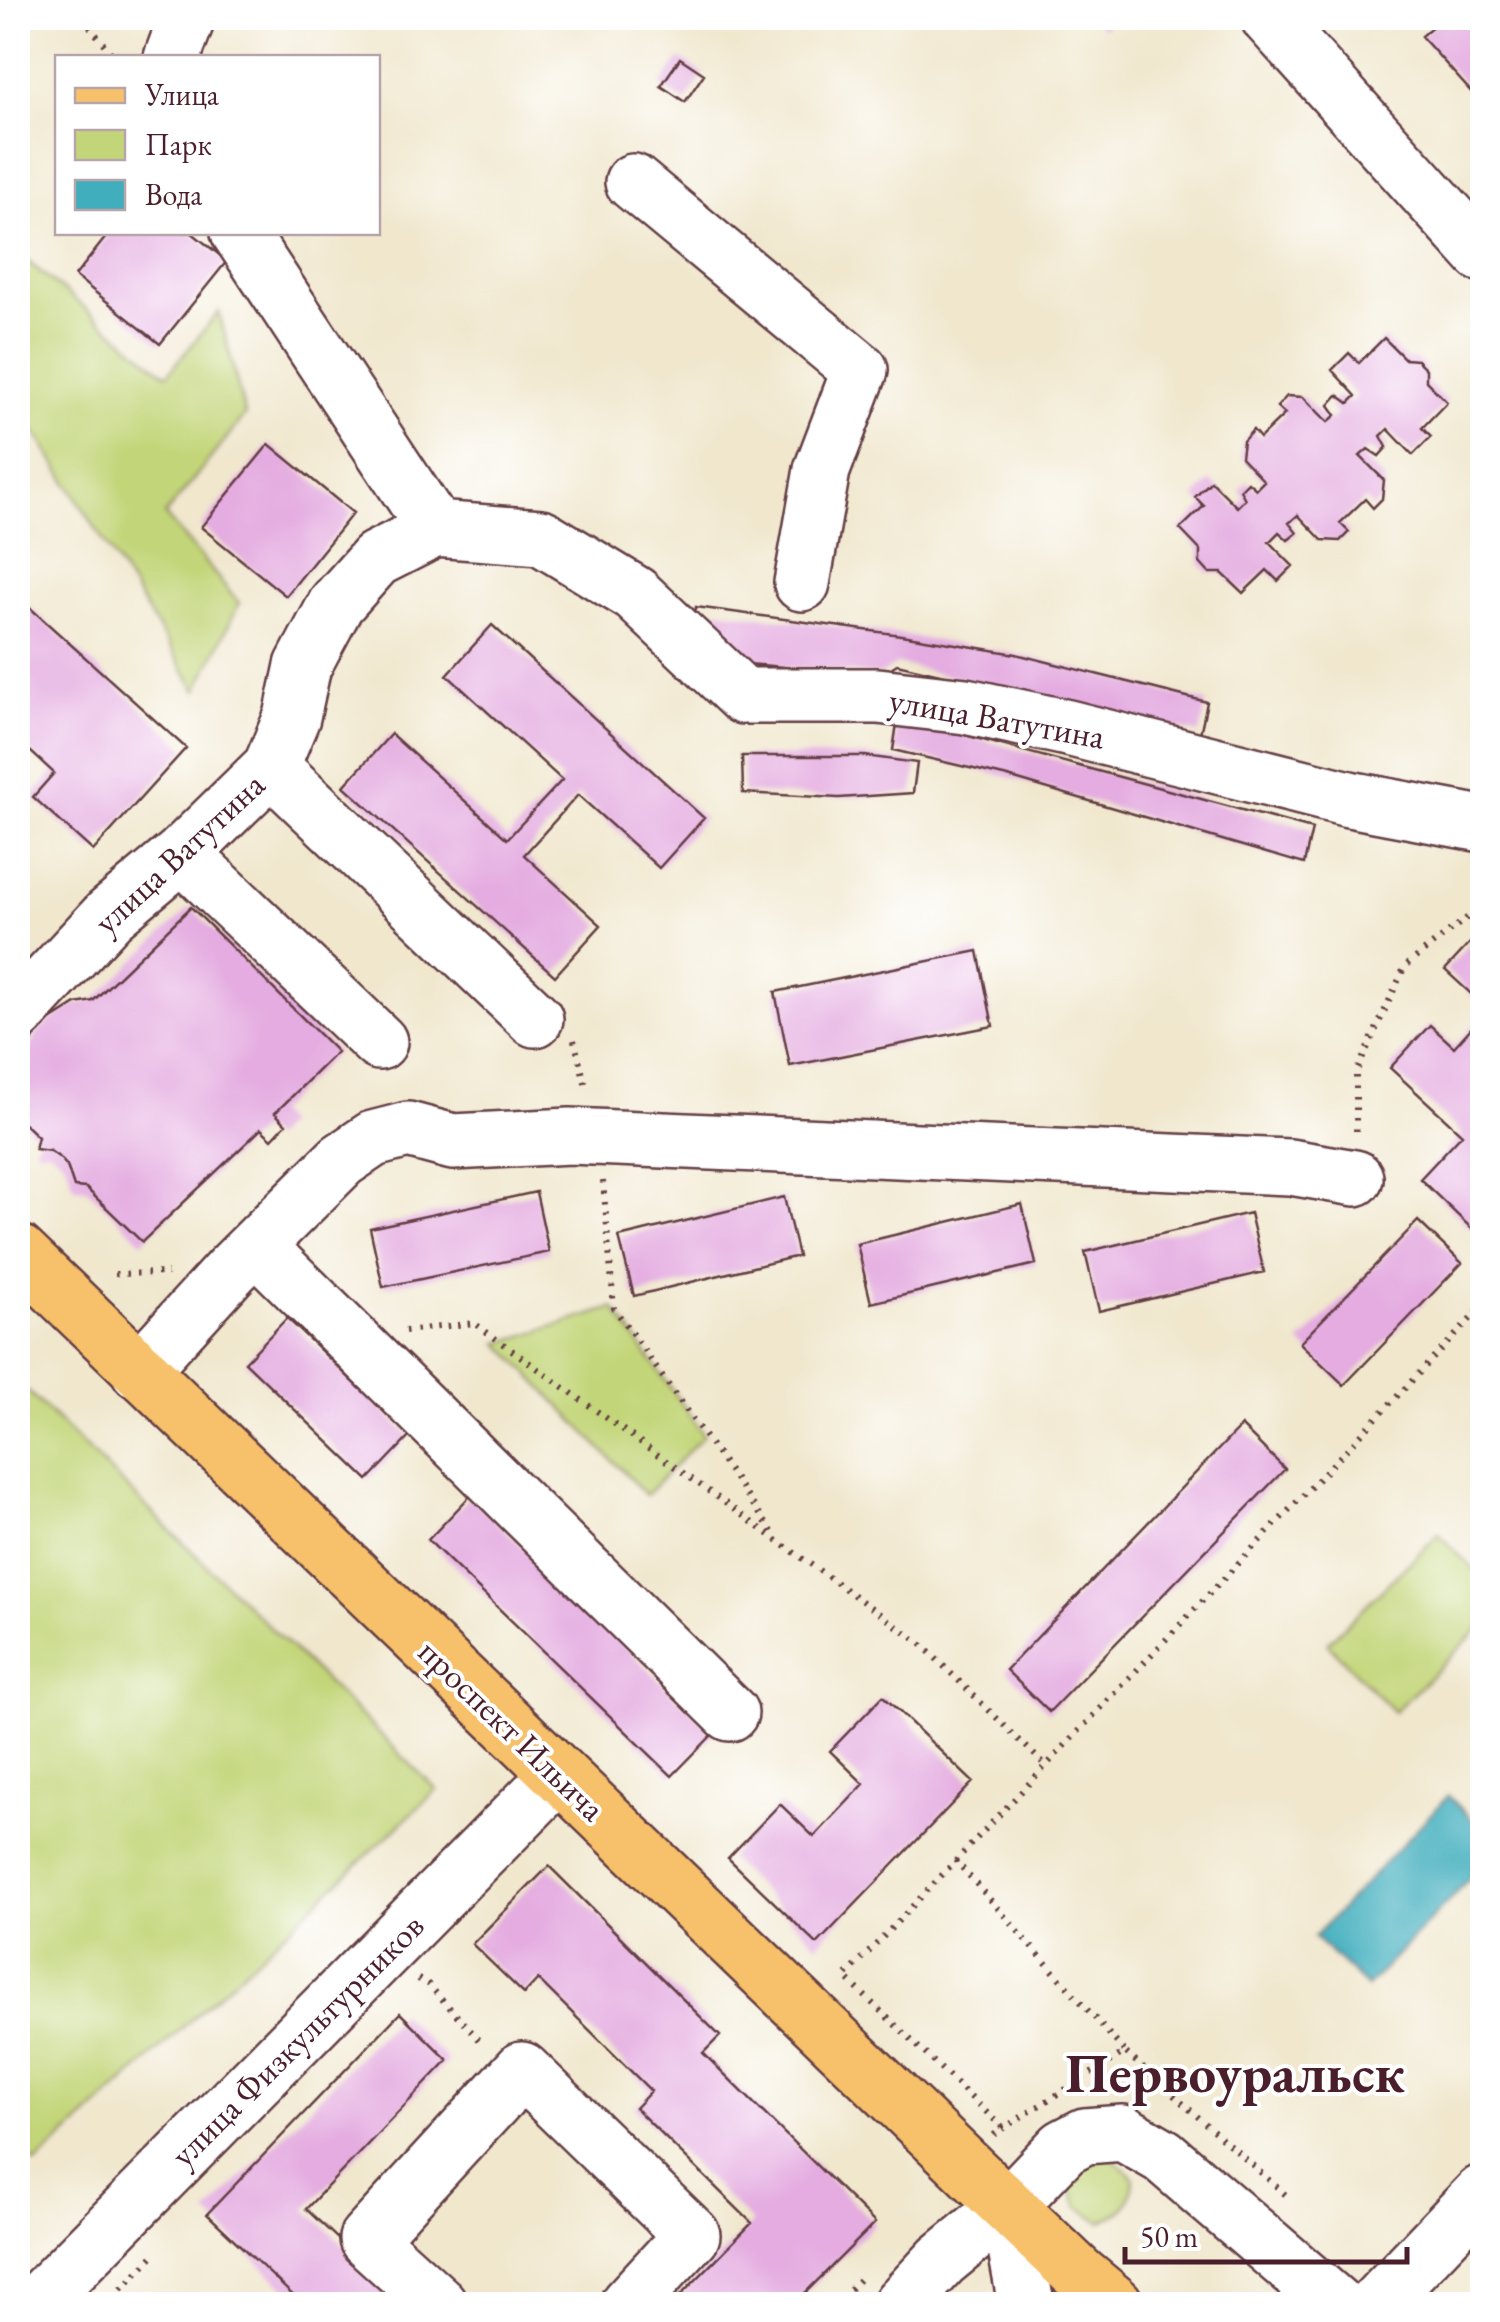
<svg xmlns="http://www.w3.org/2000/svg" width="1500" height="2322" font-family="'EB Garamond',serif">
	<rect width="100%" height="100%" fill="#fff"/>
	<filter id="ink" filterUnits="userSpaceOnUse"><feTurbulence type="fractalNoise" baseFrequency=".01" numOctaves="2"/><feDisplacementMap in="SourceGraphic" scale="20" xChannelSelector="R" yChannelSelector="G"/><feConvolveMatrix kernelMatrix="1 2 1 2 8 2 1 2 1" color-interpolation-filters="sRGB"/></filter>
	<filter id="wash" filterUnits="userSpaceOnUse"><feTurbulence type="fractalNoise" baseFrequency=".0048" numOctaves="4" result="noise"/><feDisplacementMap in="SourceGraphic" scale="40" xChannelSelector="R" yChannelSelector="G"/><feGaussianBlur stdDeviation="2.25" result="paint"/><feColorMatrix in="noise" values="0 0 0 0 0 0 0 0 0 0 0 0 0 0 0 0 0 1.4 0 .05"/><feComposite in="paint" operator="in"/></filter>
	<g filter="url(#wash)">
		<rect width="100%" height="100%" fill="#f0e7cd"/>
		<path fill="#c2d578" stroke="#867a52" stroke-width="2.5" d="M27,261L167,375L219,312L245,415L165,515L239,603L197,691L18,404V273Z
			M614,1308L704,1435L646,1495L499,1343Z
			M18,1382L437,1790L36,2164L18,2146Z
			M1439,1534L1482,1578V1626L1394,1712L1327,1643Z
			M1108,2153L1133,2177C1132,2205 1126,2209 1102,2222L1078,2207L1068,2182L1082,2157Z"/>
		<path fill="#40aebd" stroke="#456674" stroke-width="2.5" d="M1448,1796L1482,1829V1865L1367,1987L1314,1937Z"/>
		<g id="blocks">
			<path fill="#e4ace0" d="M1094,18H1115L1102,28Z
				M1442,18H1482V104L1421,36Z
				M680,58L704,74L685,102L661,86Z
				M110,232H191L227,261L160,344L75,276Z
				M1384,338L1405,359L1417,360L1426,369V381L1447,402L1422,428L1431,437L1413,455L1388,429L1381,436L1387,447L1379,456L1368,449L1360,456L1384,480L1382,499L1373,508L1365,499L1340,523L1349,532L1340,541L1322,540L1298,515L1289,523L1297,533L1288,540L1279,532L1269,542L1293,566L1278,581L1267,570L1243,593L1222,573H1209L1200,563V550L1180,529L1204,506L1195,497L1211,481L1237,507L1245,499L1240,490L1248,482L1256,489L1264,481L1241,457L1243,441L1253,430L1260,438L1285,414L1277,407L1287,396L1303,397L1328,422L1336,415L1329,405L1338,395L1349,403L1356,396L1332,370L1349,353L1359,363Z
				M269,444L353,513L286,596L201,527Z
				M18,597L186,748L93,851L33,797L54,773L18,740Z
				M696,607L901,635L1016,654L1207,702L1200,734L897,664L880,675L723,662L691,634Z
				M492,625L704,818L659,868L578,795L524,855L601,925L555,976L344,786L391,734L507,839L562,780L447,675Z
				M898,717L1312,829L1304,864L1008,777L893,750Z
				M742,756H865L917,763L913,793L839,798L743,793Z
				M191,907L337,1052L275,1113L286,1124L272,1139L261,1129L142,1242L86,1188L74,1187L67,1166L60,1158L50,1151L35,1149L38,1137L18,1118V1068L37,1033L49,1021L76,1004L93,1001Z
				M1482,930V1004L1445,970Z
				M978,951L993,1026L790,1066L775,992Z
				M1482,1016V1220L1473,1230L1420,1179L1462,1134L1390,1068L1430,1025L1454,1047Z
				M536,1192L549,1252L383,1287L370,1228Z
				M784,1197L798,1256L634,1296L619,1237Z
				M1022,1204L1036,1264L871,1303L857,1244Z
				M1250,1213L1264,1272L1099,1311L1085,1252Z
				M1418,1221L1462,1263L1344,1385L1300,1343Z
				M287,1318L410,1436L368,1480L245,1362Z
				M1241,1426L1285,1469L1049,1712L1006,1670Z
				M470,1496L714,1733L672,1776L428,1540Z
				M883,1696L973,1782L817,1944L728,1858L780,1804L814,1837L864,1784L830,1751Z
				M549,1866L720,2036L703,2053L875,2223L794,2304H672L752,2223L635,2108L651,2091L538,1979L524,1994L472,1944Z
				M400,2013L448,2060L306,2209L407,2304H302L207,2214Z"/>
		</g>
	</g>
	<g filter="url(#ink)">
		<use href="#blocks" fill-opacity="0" stroke="#633d43" stroke-width="2.5"/>
		<g fill="none" stroke-linecap="round" stroke-linejoin="round">
			<defs>
				<path id="minor" d="M1269,18L1482,254
					M172,58L187,18
					M633,182L860,370L822,470L802,583
					M239,232L435,529
					M271,767L535,1019
					M182,854L379,1042
					M18,1013L109,915L182,854L271,767L292,717L303,666L336,604L376,559L435,529L541,537L635,594L743,696H878L966,706L1068,728L1349,799L1482,824
					M259,1244L277,1266L730,1713
					M139,1371L231,1270L342,1160L373,1139L408,1130L453,1142L570,1136L1290,1167L1355,1178
					M1008,2206L1026,2304
					M35,2304L558,1775
					M439,2304L367,2239L522,2070L692,2235L628,2304
					M901,2304L942,2260L1008,2206L1064,2147L1085,2136L1123,2133L1163,2156L1335,2304
					M1376,2304L1482,2193"/>
				<path id="major" d="M18,1252L975,2175L1079,2274L1115,2304"/>
			</defs>
			<use href="#minor" stroke="#633d43" stroke-width="60"/>
			<use href="#major" stroke="#633d43" stroke-width="60"/>
			<path stroke="#633d43" stroke-width="6" stroke-dasharray="2.5 8" stroke-linecap="butt" d="M83,18L115,58
				M574,1040L587,1090
				M1356,1131V1073L1405,966L1482,906
				M603,1181L614,1308L776,1537
				M115,1274L168,1273
				M405,1331L474,1323L919,1642L1046,1766
				M955,1860L1125,2052
				M418,1979L428,1984L483,2044
				M1002,2129L1125,2052L1287,2196
				M994,2135L1002,2127L845,1977L1482,1307
				M107,2304L156,2253
				M835,2304L862,2277"/>
			<use href="#minor" stroke="#fff" stroke-width="55"/>
			<use href="#major" stroke="#f7c06b" stroke-width="55"/>
		</g>
	</g>
	<g text-anchor="middle" stroke-width="8" stroke-linejoin="round" paint-order="stroke">
		<g font-size="35" fill="#4a1f2b" stroke="#fff">
			<text transform="translate(997 718) rotate(10)" y="12">улица Ватутина</text>
			<text transform="translate(179 853) rotate(-43)" y="12">улица Ватутина</text>
			<text transform="translate(512 1730) rotate(44)" y="12">проспект Ильича</text>
			<text transform="translate(297 2040) rotate(-45)" y="12">улица Физкультурников</text>
		</g>
		<g font-size="55" font-weight="bold" fill="#4a1f2b" stroke="#fff">
			<text x="1235" y="2092">Первоуральск</text>
		</g>
	</g>
	<rect width="1500" height="2322" fill="none" stroke="#fff" stroke-width="60"/>
	<rect x="55" y="55" width="325" height="180" fill="#ffffff" stroke="#b7a5aa" stroke-width="2.5"/>
	<rect x="75" y="88" width="50" height="15" fill="#f7c06b" stroke="#b7a5aa" stroke-width="2.5"/>
	<text x="145" y="105" font-size="30" fill="#4a1f2b">Улица</text>
	<rect x="75" y="130" width="50" height="30" fill="#c2d578" stroke="#b7a5aa" stroke-width="2.5"/>
	<text x="145" y="155" font-size="30" fill="#4a1f2b">Парк</text>
	<rect x="75" y="180" width="50" height="30" fill="#40aebd" stroke="#b7a5aa" stroke-width="2.5"/>
	<text x="145" y="205" font-size="30" fill="#4a1f2b">Вода</text>
	<path d="M1125 2247v15h282v-15" fill="none" stroke="#4a1f2b" stroke-width="5"/>
	<text x="1140" y="2247" font-size="30" fill="#4a1f2b" stroke="#ffffff" stroke-width="8" paint-order="stroke">50 m</text>
</svg>
